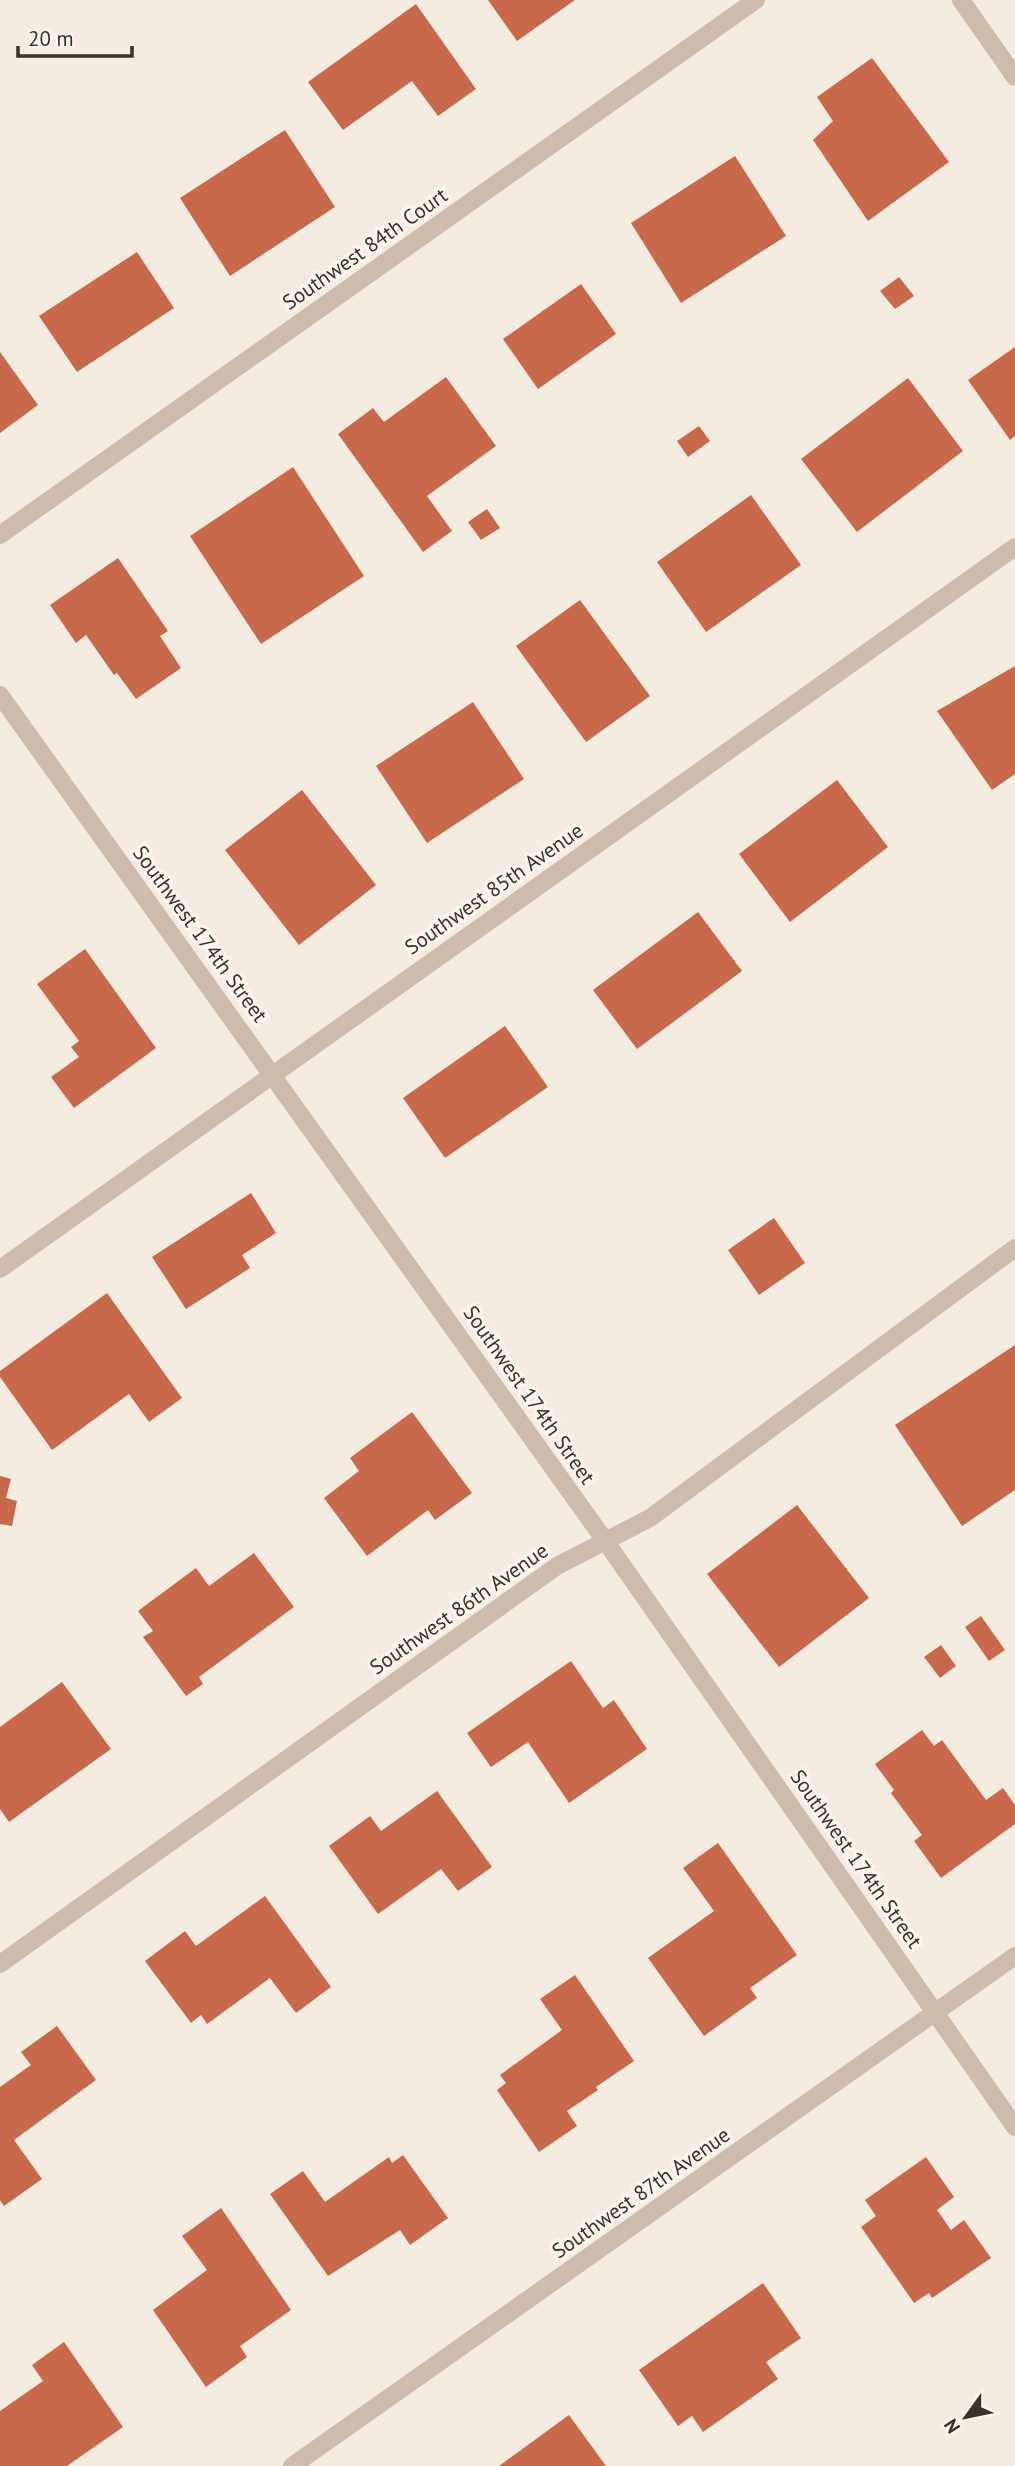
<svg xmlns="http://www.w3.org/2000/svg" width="1015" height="2466" font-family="'PT Sans',sans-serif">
	<rect width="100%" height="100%" fill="#f4ebe1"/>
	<path fill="#c8694b" d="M488,0H575L517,41Z
		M416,4L476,89L438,116L412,81L343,130L308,82Z
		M872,58L949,162L868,221L813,140L833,121L817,97Z
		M285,130L335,207L230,276L180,198Z
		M735,156L786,236L681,303L631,223Z
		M137,252L174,308L77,372L39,316Z
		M899,277L914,296L895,309L880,291Z
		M581,284L616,334L538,389L503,339Z
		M1015,347V436L1010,440L968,380Z
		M0,352L38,405L0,433Z
		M446,377L496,446L427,496L452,531L423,552L338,434L373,408L384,422Z
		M908,378L963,451L857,532L801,459Z
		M699,426L710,441L688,457L677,441Z
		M293,467L364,576L261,644L190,536Z
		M751,495L801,565L706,632L657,562Z
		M487,509L500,528L481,540L468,522Z
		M118,558L168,631L160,636L181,668L136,699L117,673L114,675L86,635L76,643L50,605Z
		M580,600L650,696L586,742L516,646Z
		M1015,666V774L992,790L937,711Z
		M473,702L524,779L427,843L376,766Z
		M837,780L888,847L790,922L739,854Z
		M302,790L376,885L299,945L225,850Z
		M698,912L742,971L637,1049L593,990Z
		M85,949L156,1048L74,1108L51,1077L79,1057L71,1047L79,1041L37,984Z
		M505,1026L548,1087L445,1158L403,1098Z
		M251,1193L276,1233L242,1255L250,1268L186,1309L152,1257Z
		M774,1218L805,1263L759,1295L728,1250Z
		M107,1293L182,1398L149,1422L129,1394L52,1450L0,1377V1371Z
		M1015,1345V1490L962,1526L895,1425Z
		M412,1412L472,1493L435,1520L428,1510L367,1556L324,1498L359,1471L350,1458Z
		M0,1476L11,1479L6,1498L17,1501L12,1526L0,1524Z
		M797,1505L869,1598L779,1667L707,1574Z
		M254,1553L294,1607L199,1677L203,1684L186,1696L143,1637L153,1631L138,1611L196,1568L209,1586Z
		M981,1616L1005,1650L989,1661L965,1627Z
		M941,1645L956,1666L940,1678L924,1657Z
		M571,1661L603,1708L614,1700L647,1749L569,1803L528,1742L491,1767L467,1733Z
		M62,1682L111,1749L9,1822L0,1809V1727Z
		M922,1730L934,1746L942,1740L986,1800L1003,1788L1015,1805V1824L941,1878L914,1841L922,1835L891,1793L894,1790L875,1764Z
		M437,1791L492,1867L458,1891L441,1869L378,1914L329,1846L370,1816L381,1831Z
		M718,1843L797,1955L750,1988L757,1998L704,2036L648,1958L714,1911L683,1868Z
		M265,1896L331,1987L296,2013L270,1978L207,2024L201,2015L191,2023L145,1961L185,1931L196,1946Z
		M575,1975L634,2061L596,2087L598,2090L567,2111L577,2126L539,2152L497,2090L506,2083L500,2075L562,2030L540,1999Z
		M57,2026L96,2080L14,2140L42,2179L4,2206L0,2200V2087L31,2065L21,2052Z
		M403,2155L448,2218L410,2245L400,2230L328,2276L270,2194L303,2171L325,2202L389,2157L392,2163Z
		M926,2157L954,2197L937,2210L951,2230L964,2220L991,2258L932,2298L929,2293L914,2303L861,2227L876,2216L865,2200Z
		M221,2208L291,2310L240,2346L247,2357L206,2387L153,2310L207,2270L182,2236Z
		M763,2283L801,2338L766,2362L778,2379L703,2432L692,2416L678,2426L639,2370Z
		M64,2342L123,2427L67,2466H0V2411L43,2381L32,2365Z
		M569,2415L606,2466H499Z"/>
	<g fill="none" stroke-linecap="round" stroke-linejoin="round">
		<path stroke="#cdbbac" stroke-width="18" d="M961,0L1015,77
			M0,535L756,0
			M0,695L606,1542L1015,2127
			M0,1269L1015,547
			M0,1964L557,1566L650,1518L1015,1248"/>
		<path stroke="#cdbbac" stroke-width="18" d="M292,2466L1015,1956"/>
	</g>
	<g text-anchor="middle" stroke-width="7" stroke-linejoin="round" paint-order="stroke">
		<g font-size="21" fill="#3b302b" stroke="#fbf5ee">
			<text transform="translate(365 249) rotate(-35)" y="7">Southwest 84th Court</text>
			<text transform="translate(494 889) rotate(-35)" y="7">Southwest 85th Avenue</text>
			<text transform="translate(200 934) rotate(54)" y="7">Southwest 174th Street</text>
			<text transform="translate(529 1395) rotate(55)" y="7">Southwest 174th Street</text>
			<text transform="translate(459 1609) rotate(-35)" y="7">Southwest 86th Avenue</text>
			<text transform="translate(856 1859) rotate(55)" y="7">Southwest 174th Street</text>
			<text transform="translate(641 2193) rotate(-35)" y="7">Southwest 87th Avenue</text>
		</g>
	</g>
	<g transform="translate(966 2417) rotate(237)" stroke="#fbf5ee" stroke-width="5" paint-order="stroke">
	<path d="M0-5L12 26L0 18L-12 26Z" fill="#3b302b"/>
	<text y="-10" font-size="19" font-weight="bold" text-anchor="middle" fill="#3b302b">N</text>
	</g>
	<path d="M18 46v10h114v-10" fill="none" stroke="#3b302b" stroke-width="3.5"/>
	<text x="28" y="46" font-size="21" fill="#3b302b" stroke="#fbf5ee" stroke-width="5" paint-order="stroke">20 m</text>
</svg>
